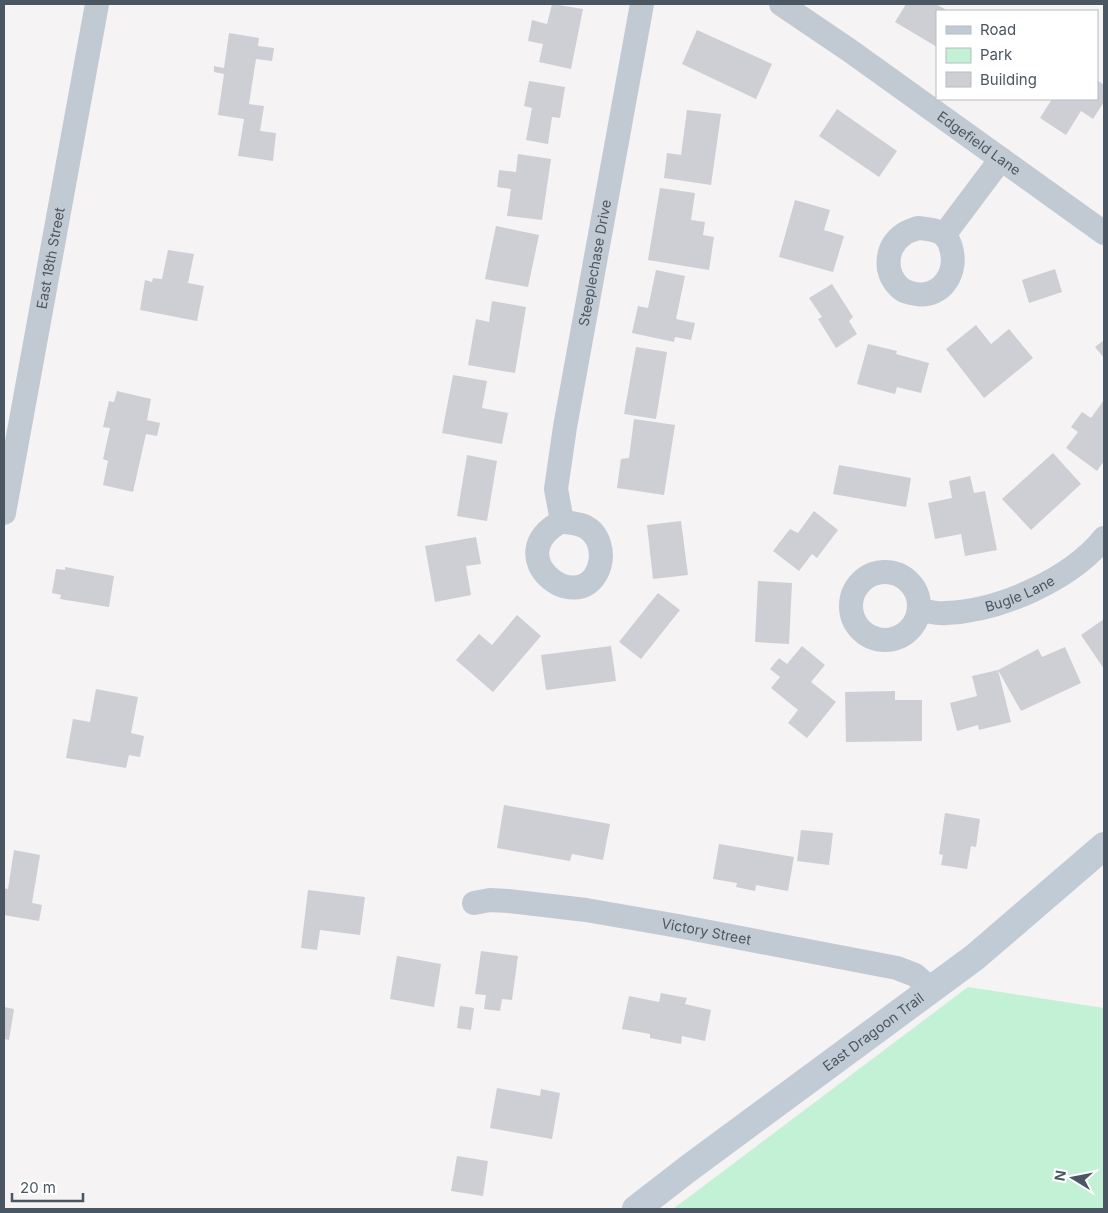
<svg xmlns="http://www.w3.org/2000/svg" width="1108" height="1213" font-family="Inter,sans-serif">
	<rect width="100%" height="100%" fill="#f5f3f3"/>
	<path fill="#c3f1d5" d="M968,987L1104,1008V1209H673Z"/>
	<path fill="#cdcfd5" d="M552,4L583,9L571,69L539,62L543,44L528,41L532,20L547,24Z
		M906,4H936L948,11H937V47L895,22Z
		M697,30L772,64L756,99L682,64Z
		M229,33L259,38L258,46L274,48L272,61L256,59L249,104L264,106L260,131L276,133L273,161L238,156L244,119L218,115L224,74L214,72V66L224,68Z
		M1097,80L1104,85V102L1093,119L1081,111L1066,135L1040,118L1052,99H1097Z
		M529,81L565,87L560,118L552,117L548,144L526,140L532,108L524,106Z
		M837,109L897,151L879,177L819,136Z
		M687,110L721,114L711,185L664,178L667,153L681,155Z
		M518,154L551,159L542,220L507,216L511,189L497,187L499,170L516,172Z
		M660,188L695,193L691,220L705,222L703,235L714,237L709,270L648,260Z
		M795,200L830,210L824,230L844,236L833,272L779,257Z
		M496,226L539,235L528,287L485,279Z
		M168,250L194,254L188,283L204,286L197,321L140,310L145,280L152,282L153,278L162,279Z
		M1055,269L1062,292L1029,303L1022,280Z
		M656,270L685,276L676,319L695,323L691,340L675,337L674,342L632,333L638,306L648,308Z
		M832,284L853,317L849,321L857,334L836,348L818,319L822,317L809,298Z
		M492,301L526,307L515,373L468,365L476,319L489,322Z
		M976,325L991,344L1009,329L1033,358L984,398L946,349Z
		M1104,340V358L1095,347Z
		M868,344L897,351L896,354L929,363L921,393L897,387L895,394L857,384Z
		M636,347L667,352L656,419L624,414Z
		M453,375L487,381L482,408L508,413L502,444L442,433Z
		M117,391L151,399L147,420L160,423L157,436L146,434L133,492L103,485L108,461L103,459L110,428L103,427L109,401L114,402Z
		M1104,400V461L1097,471L1066,448L1078,432L1071,427L1082,412L1091,418Z
		M634,419L675,425L664,495L617,488L621,459L629,458Z
		M1053,453L1081,484L1031,530L1002,499Z
		M467,455L497,461L487,521L457,516Z
		M839,465L911,478L906,507L833,494Z
		M970,476L974,493L985,491L997,550L965,556L961,534L935,539L928,503L952,498L949,481Z
		M814,511L838,530L817,558L812,554L799,571L773,551L790,529L798,533Z
		M681,521L688,575L653,579L647,525Z
		M476,537L481,564L466,566L471,595L435,602L425,546Z
		M65,567L114,576L109,607L60,599L61,595L52,593L56,569L65,570Z
		M758,581L792,583L789,644L755,642Z
		M658,593L680,610L641,659L619,642Z
		M517,615L541,636L493,692L456,660L479,634L492,645Z
		M1104,619V669L1081,635Z
		M611,646L616,681L546,690L541,655Z
		M802,646L825,665L811,682L836,702L807,738L788,723L798,710L771,688L780,677L770,669L779,658L787,664Z
		M1065,647L1081,683L1021,711L998,670L1038,649L1042,657Z
		M998,670L1011,722L979,730L978,725L957,731L950,703L977,696L972,676Z
		M96,689L138,697L131,733L144,736L140,757L129,755L126,768L66,758L73,719L90,722Z
		M895,691V700H922V741L846,742L845,692Z
		M504,805L610,824L603,860L572,854L570,861L497,848Z
		M945,813L980,819L976,847L971,846L967,869L941,865L943,855L939,854Z
		M801,830L833,833L829,865L797,861Z
		M719,844L794,857L788,891L756,885L755,891L736,887L737,883L713,879Z
		M14,850L40,855L32,903L42,905L39,921L4,915V888L8,889Z
		M308,890L365,897L360,935L320,930L317,950L301,948Z
		M481,951L518,956L512,1000L502,999L500,1011L484,1009L486,995L475,994Z
		M397,956L441,964L434,1007L390,999Z
		M661,993L687,998L685,1004L711,1010L705,1041L682,1036L681,1044L650,1038V1034L622,1029L629,996L659,1002Z
		M460,1006L474,1008L471,1030L457,1028Z
		M4,1007L14,1009L9,1040L4,1039Z
		M497,1088L540,1096L541,1089L560,1093L552,1139L490,1128Z
		M457,1156L488,1161L483,1196L451,1191Z"/>
	<g fill="none" stroke-linecap="round" stroke-linejoin="round">
		<g stroke="#c1cad2" stroke-width="24">
			<path id="s1" d="M781,4L849,50L1104,233"/>
			<path d="M918,228C927,229 936,229 944,235C947,238 950,244 951,248C958,271 943,298 916,294C910,293 904,292 899,287C883,271 886,246 904,234C908,231 913,230 918,228Z"/>
			<path d="M944,235L1001,159"/>
			<path id="s2" d="M4,513L97,4"/>
			<path id="s3" d="M562,521L556,489L565,427L642,4"/>
			<path d="M562,521C568,523 575,523 581,525C599,531 605,553 598,570C578,618 497,556 562,521Z"/>
			<circle cx="885" cy="606" r="34"/>
			<path id="s4" d="M919,610C928,611 937,614 946,613C999,611 1070,580 1104,538"/>
			<path id="s5" d="M474,903L490,900L508,901L586,910L678,926L897,968L915,975L931,989"/>
		</g>
		<path stroke="#c1cbd6" stroke-width="28" id="s6" d="M636,1209L689,1168L975,957L1104,846"/>
	</g>
	<g text-anchor="middle" stroke-width="4" stroke-linejoin="round" paint-order="stroke">
		<g font-size="14" fill="#4a5661" stroke="#fff">
			<text dy="5" stroke="none"><textPath href="#s1" startOffset="242">Edgefield Lane</textPath></text>
			<text dy="5" stroke="none"><textPath href="#s2" startOffset="259">East 18th Street</textPath></text>
			<text dy="5" stroke="none"><textPath href="#s3" startOffset="262">Steeplechase Drive</textPath></text>
			<text dy="5" stroke="none"><textPath href="#s4" startOffset="104">Bugle Lane</textPath></text>
			<text dy="5" stroke="none"><textPath href="#s5" startOffset="235">Victory Street</textPath></text>
			<text dy="5" stroke="none"><textPath href="#s6" startOffset="296">East Dragoon Trail</textPath></text>
		</g>
	</g>
	<rect width="1108" height="1213" fill="none" stroke="#4a5661" stroke-width="10"/>
	<rect x="936" y="10" width="162" height="90" fill="#ffffff" stroke="#b7bbc0"/>
	<rect x="946" y="26" width="25" height="8" fill="#c1cbd6" stroke="#b7bbc0"/>
	<text x="980" y="35" font-size="15" fill="#4a5661">Road</text>
	<rect x="946" y="48" width="25" height="15" fill="#c3f1d5" stroke="#b7bbc0"/>
	<text x="980" y="60" font-size="15" fill="#4a5661">Park</text>
	<rect x="946" y="72" width="25" height="15" fill="#cdcfd5" stroke="#b7bbc0"/>
	<text x="980" y="85" font-size="15" fill="#4a5661">Building</text>
	<g transform="translate(1073 1178) rotate(280)" stroke="#ffffff" stroke-width="4" paint-order="stroke">
	<path d="M0-4L9 19L0 12L-9 19Z" fill="#4a5661"/>
	<text y="-8" font-size="14" font-weight="bold" text-anchor="middle" fill="#4a5661">N</text>
	</g>
	<path d="M12 1193v8h71v-8" fill="none" stroke="#4a5661" stroke-width="2.5"/>
	<text x="20" y="1193" font-size="15" fill="#4a5661" stroke="#ffffff" stroke-width="4" paint-order="stroke">20 m</text>
</svg>
